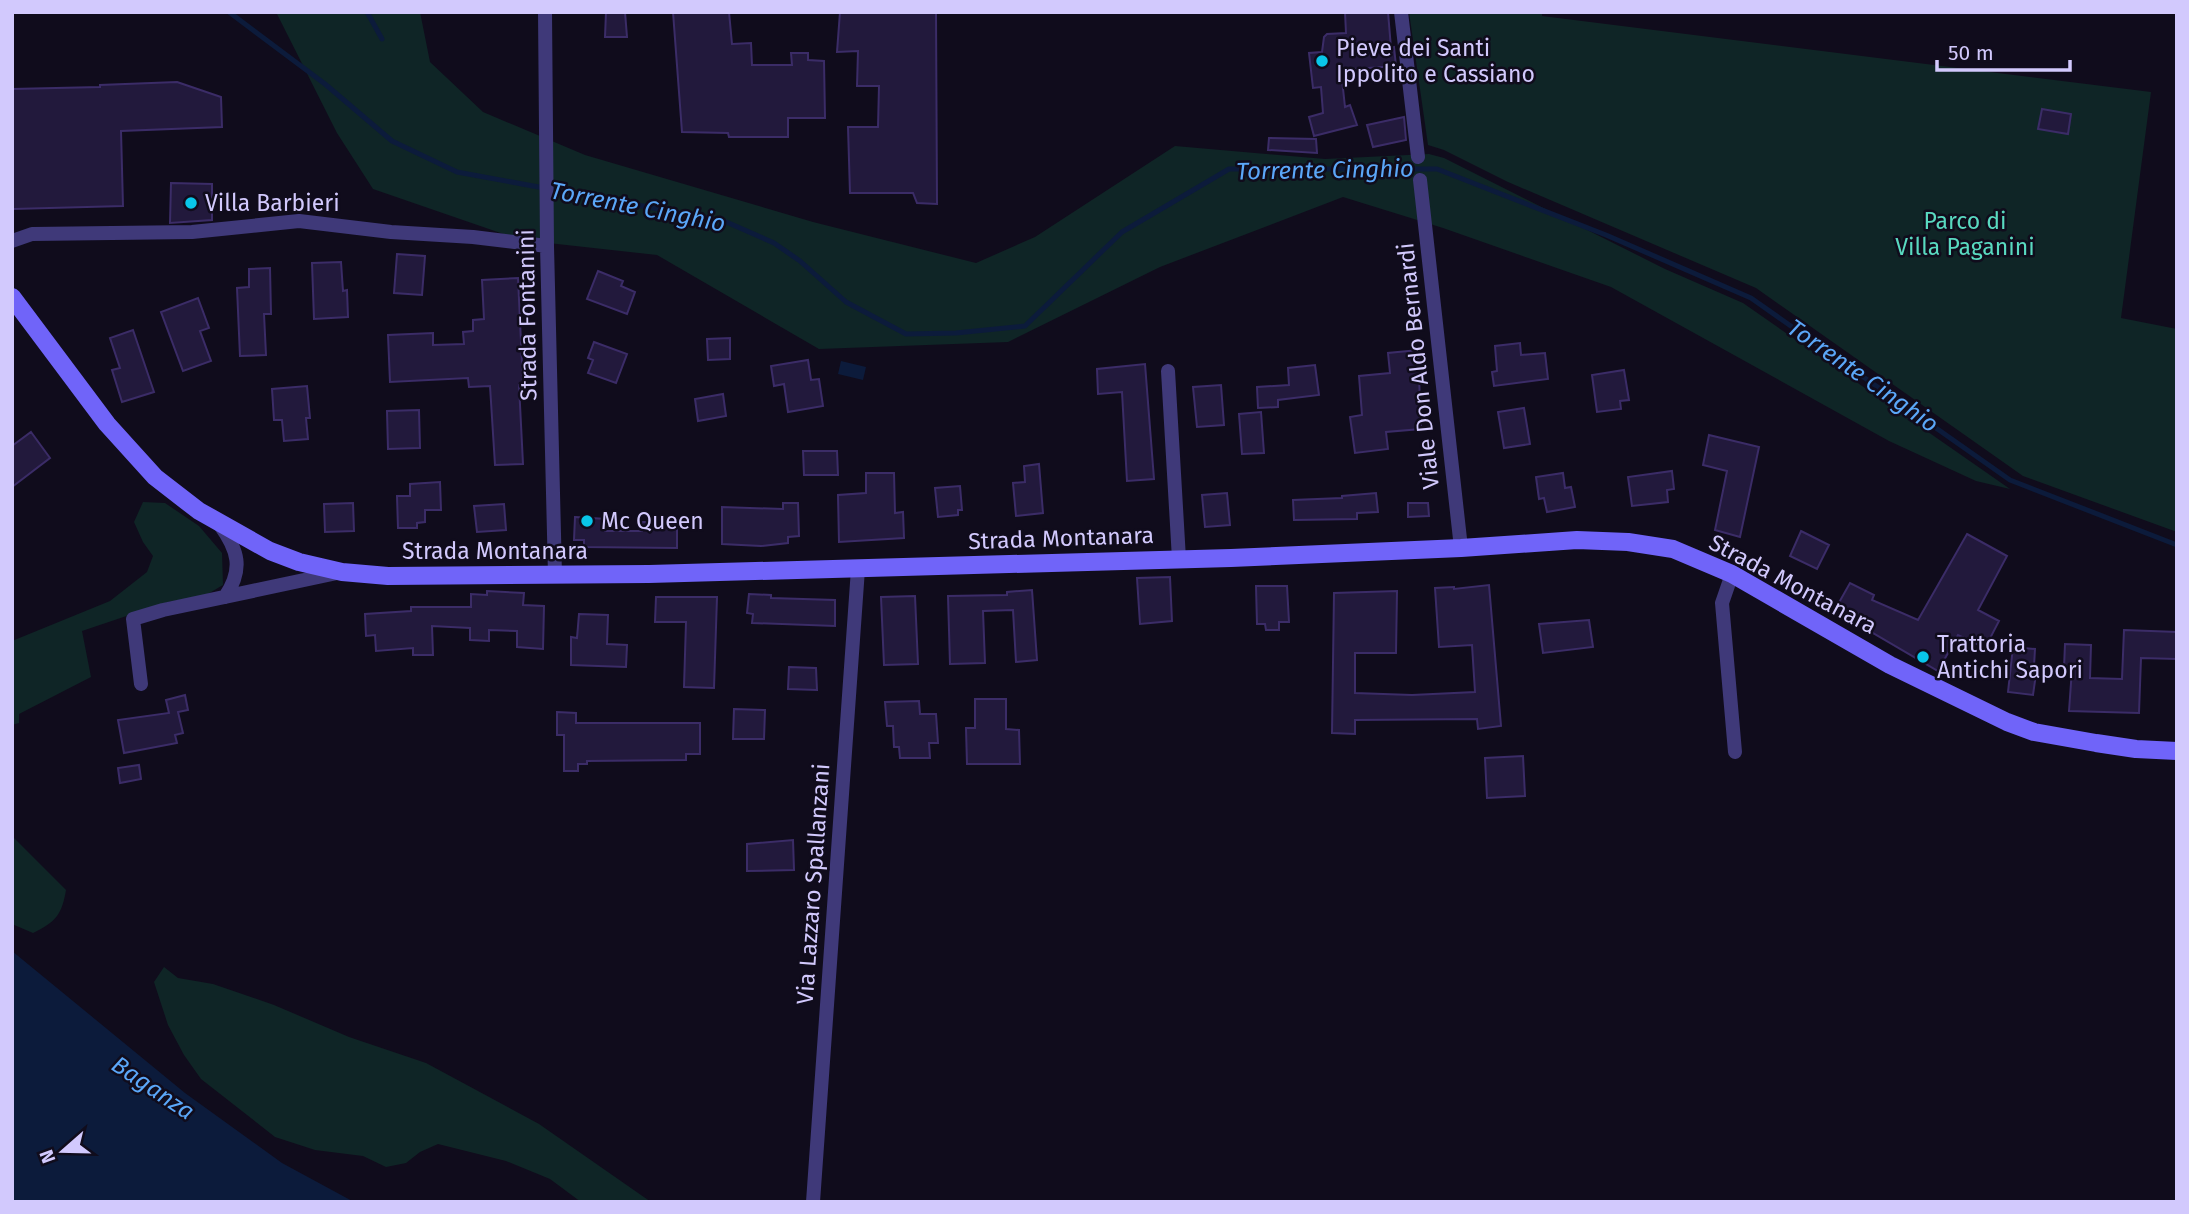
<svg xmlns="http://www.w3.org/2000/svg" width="2189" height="1214" font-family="'Fira Sans',sans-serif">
	<rect width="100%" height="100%" fill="#100c1c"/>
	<path fill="#0f2526" d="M276,12H420L430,62L483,112L585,155L813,222L976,263L1035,237L1175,146L1325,159L1429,154L1444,158L1665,269L1743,303L2010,489L1976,481L1889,441L1611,287L1443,228L1343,197L1160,267L1008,342L819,349L657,255L521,240L373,189L337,133Z
		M1409,12H1542V16L2151,92L2121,318L2177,329V532L2023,476L1756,288L1508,182L1444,150L1428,145Z
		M143,502L165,503L199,526L222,553L223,585L206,595L168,602L82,631L91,677L19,714V723L12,725V641L110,601L147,572L153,556L143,542L134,522Z
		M12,836L66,890C62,914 56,922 33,933L12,924Z
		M164,967L178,978L213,984L274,1005L349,1037L426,1063L539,1124L651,1202H581L550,1179L506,1161L438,1144L420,1152L406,1163L386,1167L363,1156L315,1150L275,1137L201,1079L184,1055L168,1025L154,982Z"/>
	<path fill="#0c1b3b" d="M841,361L866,367L863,380L838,374Z
		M12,951L185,1093L282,1163L354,1202H12Z"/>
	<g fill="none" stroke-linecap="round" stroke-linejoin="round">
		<path stroke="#0c1b3b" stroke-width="5" d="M229,12L325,84L392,141L457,172L724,221L774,243L800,261L846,302L906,334L956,333L1025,326L1122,232L1229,169H1437L1606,235L1751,298L2010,480L2177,545
			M367,12L382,39"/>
	</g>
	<path fill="#22193c" stroke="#3b2c67" stroke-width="2" d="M606,12H625L627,37H605Z
		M673,12H729L732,44L751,43L752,65H792L791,53H808V60L824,61L825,118H788V137H729L728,133L682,132Z
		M840,12H936L937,204L917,203L913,193H850L848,127H878L879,86H857L858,51L837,52Z
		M1345,12H1388L1391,48L1394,47L1396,66L1341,70L1345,107L1350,105L1357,125L1314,136L1309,117L1323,113L1321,87L1313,88L1309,53L1322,52L1324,37L1327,34L1346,33Z
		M177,82L221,97L222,127L121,131L123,206L13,209L12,89L100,87V85Z
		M2042,109L2071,114L2068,134L2038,129Z
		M1404,117L1406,140L1373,147L1367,125Z
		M1269,138L1316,139L1317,153L1268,150Z
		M171,183L212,184V220L170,223Z
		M397,254L425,256L422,295L394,293Z
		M341,262L343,291L347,290L348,317L314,319L312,263Z
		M270,268L271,314H264L266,355L240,356L237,288L249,287V269Z
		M598,271L623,281L621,286L635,292L627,314L587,299Z
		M518,278L523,385H519L523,464L495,465L490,386L469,387L468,378L390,382L388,335L433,333V345L464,344L463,332L473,331V320L484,319L482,280Z
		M198,298L209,328L200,331L211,361L183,371L161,312Z
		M133,330L154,392L122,402L112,370L120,368L110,338Z
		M730,338V359L708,360L707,339Z
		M594,342L627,354L616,383L588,373L593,360L588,358Z
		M1520,343L1521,355L1545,353L1548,379L1494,386L1492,372L1497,371L1495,346Z
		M1418,350L1421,429L1386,432L1388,449L1355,453L1350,417L1362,415L1359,376L1390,373L1388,353Z
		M808,360L811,380L819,379L823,406L788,412L784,384L774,386L771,366Z
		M1145,364L1154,479L1127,481L1122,392L1098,394L1097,369Z
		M1315,365L1319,395L1278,400V407L1258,408L1257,387L1289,385L1288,368Z
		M1624,370L1629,400L1620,401L1621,409L1597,412L1592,375Z
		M1221,385L1224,425L1197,427L1193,387Z
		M307,386L310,418H306L308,439L284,441L282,420H274L272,389Z
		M723,394L726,416L698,421L695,399Z
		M1524,408L1530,444L1504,448L1498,412Z
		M419,410L420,448L388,449L387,411Z
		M1261,412L1264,453L1242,454L1239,414Z
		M31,432L50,458L12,487V446Z
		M1709,435L1759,447L1740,537L1715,530L1727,471L1703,465Z
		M803,451H837L838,475H804Z
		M1039,464L1043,513L1016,516L1013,483L1025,482L1024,466Z
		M1672,471L1674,489L1667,490L1668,502L1632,506L1628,477Z
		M866,473H894L895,513L903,512L904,538L839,542L838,495L866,493Z
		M1563,473L1565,488L1571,487L1575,507L1547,512L1544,498L1539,499L1536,477Z
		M440,482L441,510H425V522L417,523V528H398L397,496H410V484Z
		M960,486L962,510H958V515L938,517L935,488Z
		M1227,493L1230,525L1205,527L1202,495Z
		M1376,493L1378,512L1357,513V519L1294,520L1293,500L1342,498V496Z
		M353,503L354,531L325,532L324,504Z
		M783,503H798L799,536L788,537V543L761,546L722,544V507L783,509Z
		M1408,503H1428L1429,516L1408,517Z
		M504,504L506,530L477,532L474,506Z
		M575,517L606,519L605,531H642V522H677V548L584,547V540H574Z
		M1801,531L1829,545L1817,569L1790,556Z
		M1967,534L2007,556L1978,610L1999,621L1985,648L1958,635L1938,671L1868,630L1871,624L1837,606L1850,583L1874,595L1872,600L1918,620Z
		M1170,577L1172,621L1140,624L1137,578Z
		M1489,585L1501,726L1478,729L1477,719L1355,720V734L1332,733L1334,593L1397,591L1396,653H1355V693L1412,695L1475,692L1472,645L1439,647L1435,588L1454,587V589Z
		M1256,586H1287L1289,622H1279V630H1266L1265,624H1257Z
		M1032,590L1037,660L1016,662L1013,610L983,611L985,663L950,664L948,596L1007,595V592Z
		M487,591L524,593L523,605L544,606L543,649L517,647V631L489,630V641L470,640V628L432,626L433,655H413V648L376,651L375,635L366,636L365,614L411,611V607H471V594L487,595Z
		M749,594L771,595V598L835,600V626L752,623L753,614L747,613Z
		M915,596L918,664L884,665L881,597Z
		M656,597H717L714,688L684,687L686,622H655Z
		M579,614L608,615L607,644L627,645L626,667L571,665V637L577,638Z
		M1589,620L1593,647L1543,653L1539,624Z
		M2124,630L2177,632V659L2141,658L2139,713L2069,711L2072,669L2064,668L2065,644L2091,645L2090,678L2122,679Z
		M2013,647L2035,649L2034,666L2037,667L2033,695L2008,692Z
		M789,667L816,668L817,690L788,689Z
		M185,695L188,710L178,712L183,733L175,735L177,743L124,753L118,720L169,713L166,700Z
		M975,699H1006V729L1019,730L1020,764H967L966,728H975Z
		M919,701L920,714H936L938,743H929L930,758H900L899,747H894L893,726H887L885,702Z
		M734,709L765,710L764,739H733Z
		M557,712L576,713V723H700V754H686V760L587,761V764H578V771H564V735H557Z
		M1523,756L1525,796L1487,798L1485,758Z
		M139,765L141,779L120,783L118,768Z
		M793,840L794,870L747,871V844Z"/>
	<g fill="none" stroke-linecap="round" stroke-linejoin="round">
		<path stroke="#3f3979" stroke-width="14" d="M545,12L547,246L555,575
			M1401,12L1418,157
			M1420,180L1461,548
			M12,241L32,234L192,232L299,221L391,232L473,237L547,246
			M1168,371L1179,559
			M220,525C238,550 244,569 225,597
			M1732,574L1722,603L1735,752
			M141,684L133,619L163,610L337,573
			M813,1202L858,569"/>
		<path stroke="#7064f9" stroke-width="18" d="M12,297L107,424L155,477L199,511L270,551L299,562L342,572L388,576L649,574L1231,558L1461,548L1577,540L1628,542L1673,549L1732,574L1890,665L2007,722L2034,732L2096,743L2136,749L2177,751"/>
	</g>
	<g fill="#09c6e9" stroke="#100c1c" stroke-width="2.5">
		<circle cx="1322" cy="61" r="7"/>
		<circle cx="191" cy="203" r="7"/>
		<circle cx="587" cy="521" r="7"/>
		<circle cx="1923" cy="657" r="7"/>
	</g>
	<g text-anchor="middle" stroke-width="5" stroke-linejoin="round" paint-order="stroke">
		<g font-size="23" fill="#d2c9fd" stroke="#100c1c" text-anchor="start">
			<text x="1336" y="56">Pieve dei Santi<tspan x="1336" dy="26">Ippolito e Cassiano</tspan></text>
			<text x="205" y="211">Villa Barbieri</text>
			<text x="601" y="529">Mc Queen</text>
			<text x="1937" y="652">Trattoria<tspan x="1937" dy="26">Antichi Sapori</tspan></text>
		</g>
		<g font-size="23" fill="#59d9c0" stroke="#100c1c">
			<text x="1965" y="229">Parco di<tspan x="1965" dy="26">Villa Paganini</tspan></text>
		</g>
		<g font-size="23" fill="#d2c9fd" stroke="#100c1c">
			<text transform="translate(527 315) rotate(-91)" y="8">Strada Fontanini</text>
			<text transform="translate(1418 366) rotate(-96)" y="8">Viale Don Aldo Bernardi</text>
			<text transform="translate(1061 538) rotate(-2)" y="8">Strada Montanara</text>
			<text x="495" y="559">Strada Montanara</text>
			<text transform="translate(1793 584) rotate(28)" y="8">Strada Montanara</text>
			<text transform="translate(813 884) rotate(-86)" y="8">Via Lazzaro Spallanzani</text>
		</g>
		<g font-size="24" font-style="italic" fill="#5ba7f9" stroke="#100c1c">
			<text transform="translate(1325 170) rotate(-1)" y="8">Torrente Cinghio</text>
			<text transform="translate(638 207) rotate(11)" y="8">Torrente Cinghio</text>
			<text transform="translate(1863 376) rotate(35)" y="8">Torrente Cinghio</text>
			<text transform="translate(153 1088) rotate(34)" y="8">Baganza</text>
		</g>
	</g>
	<rect width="2189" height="1214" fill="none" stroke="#d2c9fd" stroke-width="28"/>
	<g transform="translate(63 1151) rotate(250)" stroke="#100c1c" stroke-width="5" paint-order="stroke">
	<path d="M0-5L12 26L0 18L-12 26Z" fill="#d2c9fd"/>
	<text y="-10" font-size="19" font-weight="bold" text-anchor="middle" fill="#d2c9fd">N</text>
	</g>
	<path d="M1937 60v10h133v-10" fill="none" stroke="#d2c9fd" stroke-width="3.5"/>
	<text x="1948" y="60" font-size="21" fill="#d2c9fd" stroke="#100c1c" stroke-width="5" paint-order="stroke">50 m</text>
</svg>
